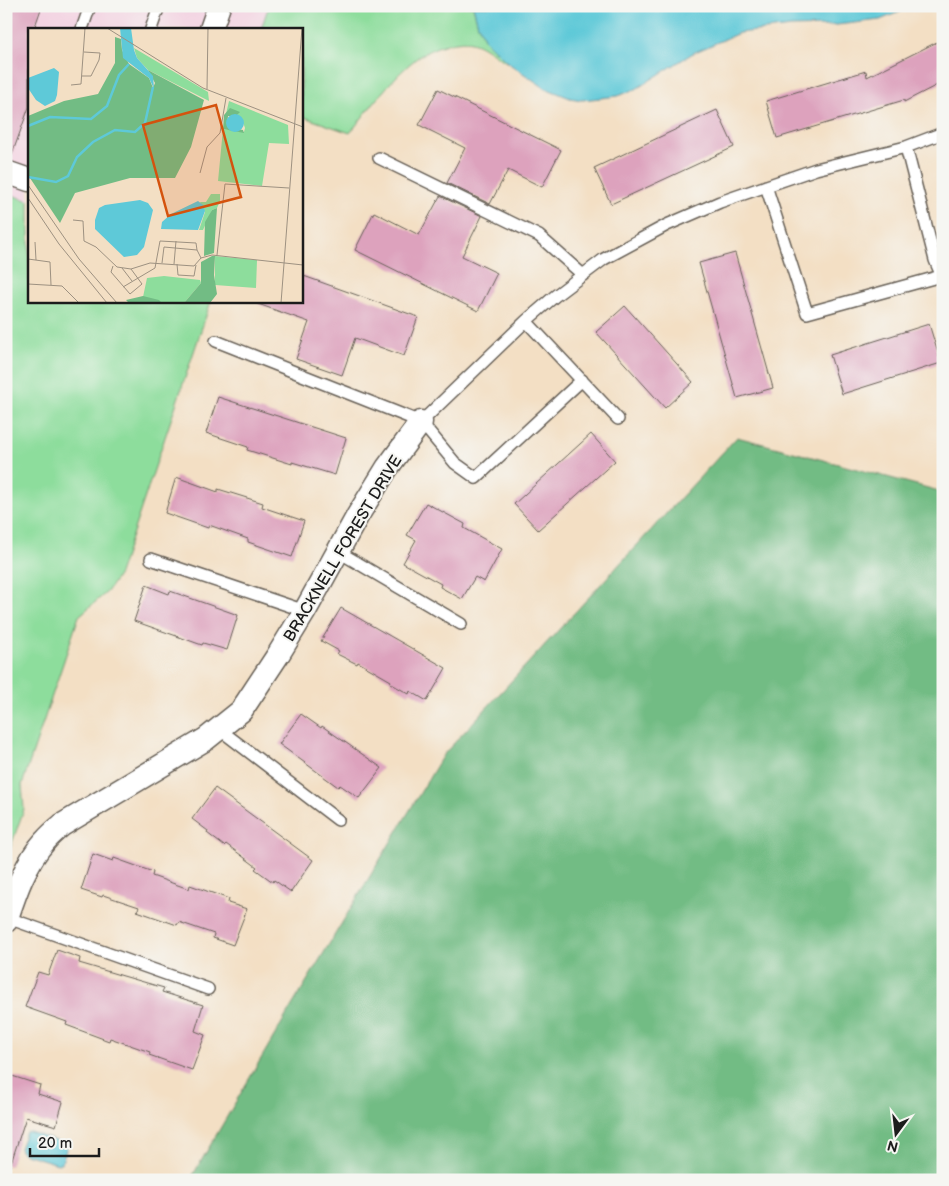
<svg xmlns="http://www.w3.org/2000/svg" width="949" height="1186" font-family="'Balsamiq Sans',sans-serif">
	<rect width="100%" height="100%" fill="#f6f6f2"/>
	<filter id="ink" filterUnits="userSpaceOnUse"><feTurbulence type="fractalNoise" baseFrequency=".02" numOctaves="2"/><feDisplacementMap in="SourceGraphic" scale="10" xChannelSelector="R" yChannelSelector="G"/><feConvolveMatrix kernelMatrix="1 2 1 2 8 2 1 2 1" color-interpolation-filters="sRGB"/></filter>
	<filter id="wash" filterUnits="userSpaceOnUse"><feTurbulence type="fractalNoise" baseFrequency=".0096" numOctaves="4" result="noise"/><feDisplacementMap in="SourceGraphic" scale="20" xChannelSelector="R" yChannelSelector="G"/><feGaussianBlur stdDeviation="1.12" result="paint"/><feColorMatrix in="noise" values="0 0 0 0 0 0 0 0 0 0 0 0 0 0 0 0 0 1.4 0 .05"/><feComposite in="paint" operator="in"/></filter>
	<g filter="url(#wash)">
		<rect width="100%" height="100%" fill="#f3dfc4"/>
		<path fill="#f3cfe0" d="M6,6H272L267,11L261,29H29V201L6,193Z"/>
		<path fill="#8ddd9c" stroke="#547c5c" d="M272,6H473L478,25L485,40L508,63C497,57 486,47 475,43C460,37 430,48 417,58C391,78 371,107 350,133L301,116V29H261L267,11Z
			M6,193L29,201V301H211L119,574L107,592L79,616L22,785L24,809L6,860Z"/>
		<path fill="#72bc84" stroke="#476c50" d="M737,437L943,492V1180H190L290,1009L443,755Z"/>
		<path fill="#5ec9d8" stroke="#3d727a" d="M473,6H914L880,20L828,26L791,27L739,33L693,53L636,89L618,96L582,100L570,98L545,88L508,63L485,40L478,25Z
			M26,1132H30L65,1144L67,1147L62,1162L58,1164L22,1153L20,1148Z"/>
		<g id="blocks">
			<path fill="#dda2bd" d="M6,6H42L34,29H29V107L10,160L6,159Z
				M943,39V82L904,102V100L777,138L766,101L866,71L867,77Z
				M438,89L561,150L542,187L508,170L490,204L447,183L465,148L419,125Z
				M717,110L734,147L611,204L594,168Z
				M440,196L482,216L462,256L497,273L478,311L355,250L374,212L419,235Z
				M735,253L773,388L737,398L699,263Z
				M301,275L418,317L404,356L355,338L342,375L296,359L309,322L258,304L259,301H301Z
				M625,306L693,382L665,408L596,332Z
				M929,324L941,363L842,394L830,355Z
				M218,397L346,438L335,475L292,462V464L247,450L248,447L206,433Z
				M591,434L615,461L538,530L514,504Z
				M176,477L218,492V489L263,503L262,507L304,521L292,557L248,542V539L209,525L208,528L165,513Z
				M426,503L465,524L464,528L502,549L484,582L475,577L462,599L440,587L441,584L403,563L416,540L407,535Z
				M146,585L169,594L170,591L238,615L227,650L203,643L202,645L134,621Z
				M341,608L446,668L427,701L410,691L409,694L390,683L391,681L358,662L357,664L337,654L339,651L321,641Z
				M301,714L321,728L322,726L382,768L359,798L340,785L338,787L279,744Z
				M215,788L313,860L291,892L274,880L273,882L255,869L257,867L226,844L224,846L207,833L208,831L192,819Z
				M93,854L113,861L114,858L153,872L152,876L189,889L190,885L229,899L228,903L247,909L233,945L213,938L214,934L179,922L177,925L137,911L139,907L103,895L102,897L81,890Z
				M57,950L80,958L79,963L164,988L162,992L203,1005L195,1031L205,1035L192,1070L149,1055L150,1052L110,1038L109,1041L66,1025L67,1022L25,1007L38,972L48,975Z
				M6,1074L40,1085L38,1094L63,1102L56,1126L26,1117L10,1166L6,1165Z"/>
		</g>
	</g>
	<g filter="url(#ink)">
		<use href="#blocks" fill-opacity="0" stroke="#676057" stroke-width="1"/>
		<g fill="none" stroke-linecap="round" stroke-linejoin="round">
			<defs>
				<path id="lane" d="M82,29L90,6
					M151,29L159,6
					M906,147L935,260L943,279
					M379,158L539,236L583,275
					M766,186L807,313L941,276
					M526,321L618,419
					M216,341L421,422L455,463L476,478L582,380
					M421,422L526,321L555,296L604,259L667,225L720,202L816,169L906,147L943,133
					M339,552L461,624
					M151,559L305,611
					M219,729L338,820
					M8,918L208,989"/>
				<path id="street" d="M211,29L219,6
					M6,172L29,180
					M6,921C15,894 25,863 45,841C50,835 56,830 62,825L206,739L241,711L278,655L305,611L358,515L387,468L421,422"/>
			</defs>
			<use href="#lane" stroke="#676057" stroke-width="14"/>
			<use href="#street" stroke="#676057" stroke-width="25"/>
			<use href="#lane" stroke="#fff" stroke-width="11"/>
			<use href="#street" stroke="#fff" stroke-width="22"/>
		</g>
	</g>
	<g text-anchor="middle" stroke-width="4" stroke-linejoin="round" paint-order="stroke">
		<g font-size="16" fill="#1c1c1c" stroke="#f6f6f2">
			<text transform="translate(342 548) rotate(-59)" y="6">BRACKNELL FOREST DRIVE</text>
		</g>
	</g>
	<g transform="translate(28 28)">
		<rect width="275" height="275" fill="#f3dfc4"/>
		<path d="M106,20L180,64L181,73L120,42L109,30ZM201,73L260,97L261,116L241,115L234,158L190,153L195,101L216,104L217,100L214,91L208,88L211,84L198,86ZM183,166H192V173L189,180L184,182L175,202H171L177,184L172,174H178ZM187,228L229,232L228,260L187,257ZM136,248L172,252L173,255L156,275H134L115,269L119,250Z" fill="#8ddd9c"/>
		<path d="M87,9L93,11L94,22L101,36L121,50L125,60L127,55L120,42L176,72L163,119L147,150H102L47,165L32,195L0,147V88L36,73L70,66L87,35ZM202,80L212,84L208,88H200L199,99L215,102L216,105L195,101L196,87ZM189,180L186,225L176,228L177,194L184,182ZM184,228H187L186,247L189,266L182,275H156L173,255V234ZM115,268L131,272L134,275H101L98,272Z" fill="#72bc84"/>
		<path d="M92,0H103L106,22L109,30L125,48L126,61L121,50L95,30ZM26,40L31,44L29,67L27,73L17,78L8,72L0,60V50ZM198 95a9 9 0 1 1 18 0a9 9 0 1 1-18 0ZM112,172L120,175L125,182L116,219L109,227L96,229L67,201V192L71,180L77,177ZM170,173L175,177L177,183L170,202L133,201L134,194L143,186Z" fill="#5ec9d8"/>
		<path fill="none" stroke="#5ec9d8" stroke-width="2.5" d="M0,98L22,89L63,91L79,78L91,47L101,36M0,149L28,154L40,148L49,129L65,114L87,102L107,104L117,95L125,59"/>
		<path fill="none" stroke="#9d9181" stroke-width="1" d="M79,0L175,60L275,99M54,48H63L71,32L72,25L56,24M43,57L53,56L57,0M179,61L180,0M172,145L179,119L192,105L198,70M0,157L51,231L89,275M0,170L31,216L79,275M45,192L55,193L56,213L68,219L89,239L103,241L122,235L166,238L173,230M7,214L8,232M189,227L197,156L261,160M173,230L184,227L275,237M0,231L22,234L23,257M134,235L136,219L169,222L173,230M146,236L148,213M149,236L150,247L166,248L168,237M85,238L83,244L102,266L114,256L103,241M94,240L104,253M0,256L34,258L51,275M95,259L127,240L132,213L168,215L169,222M253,275L274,0"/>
		<path fill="#d4530e" fill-opacity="0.15" stroke="#d4530e" stroke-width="2.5" d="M188,77L213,169L140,188L115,97Z"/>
		<rect width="275" height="275" fill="none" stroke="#1c1c1c" stroke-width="2.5"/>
	</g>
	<rect width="949" height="1186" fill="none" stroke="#f6f6f2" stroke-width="25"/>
	<g transform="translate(896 1134) rotate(195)" stroke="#f6f6f2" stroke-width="4" paint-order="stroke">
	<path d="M0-4L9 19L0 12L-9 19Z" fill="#1c1c1c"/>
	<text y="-8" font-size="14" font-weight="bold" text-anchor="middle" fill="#1c1c1c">N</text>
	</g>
	<path d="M30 1148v8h69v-8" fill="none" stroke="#1c1c1c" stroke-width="2.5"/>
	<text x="38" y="1148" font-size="15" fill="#1c1c1c" stroke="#f6f6f2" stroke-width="4" paint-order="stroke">20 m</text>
</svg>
